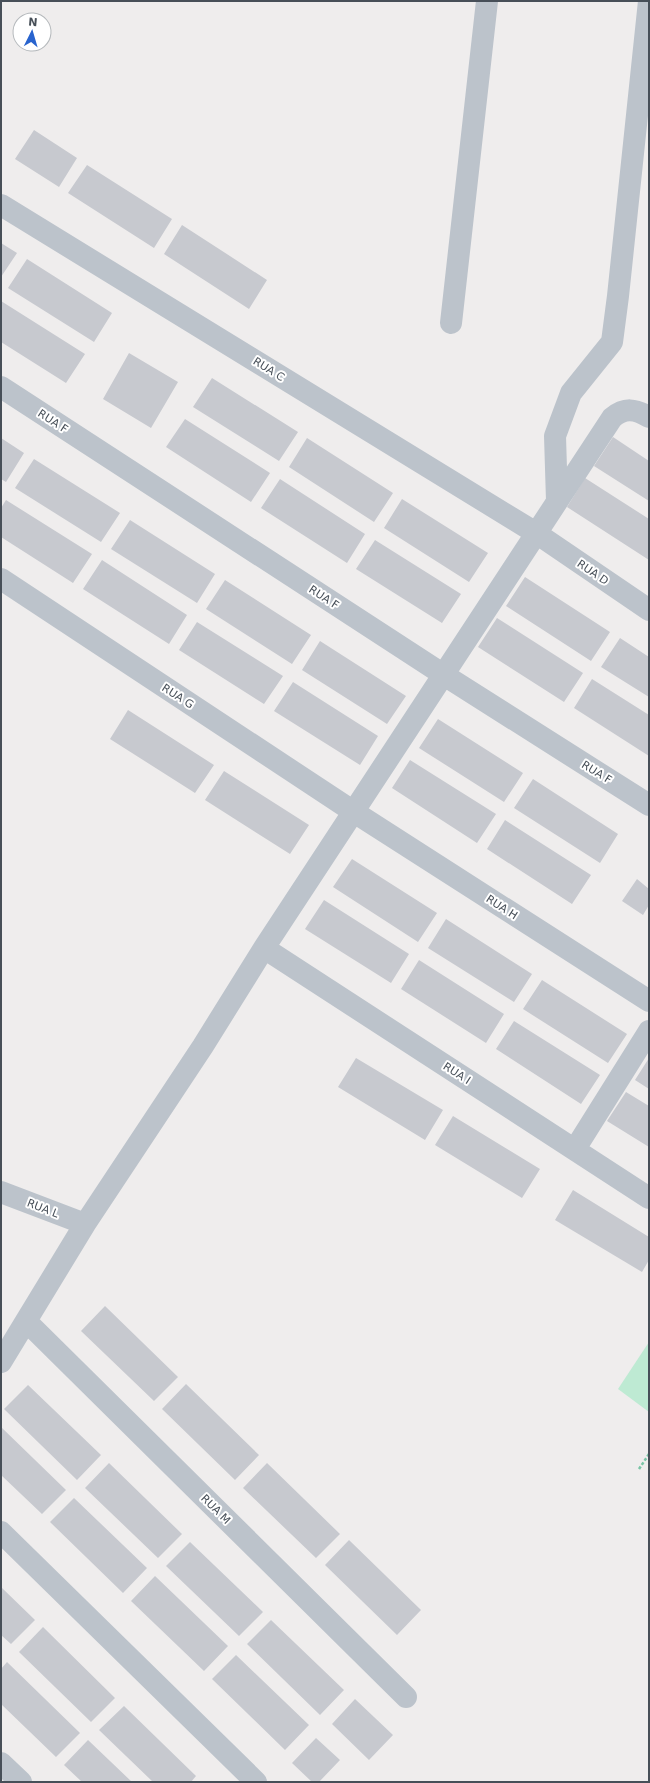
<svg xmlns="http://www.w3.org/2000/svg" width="650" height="1783" font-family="'DejaVu Sans',sans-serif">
	<rect width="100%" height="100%" fill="#efeded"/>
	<path fill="#beead3" d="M649,1342V1412L618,1389Z"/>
	<path fill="#c7c9cf" d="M34,130L77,158L59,187L15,159Z
		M87,165L172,219L154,248L68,193Z
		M182,225L267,280L249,309L164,254Z
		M1,243L17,253L1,277Z
		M27,259L112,313L94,342L8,288Z
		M1,301L85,354L66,383L1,342Z
		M129,353L178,382L151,428L103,399Z
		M212,378L298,432L279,461L193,407Z
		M185,419L270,473L251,502L166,447Z
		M613,437L649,461V501L594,466Z
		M1,438L24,453L6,482L1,479Z
		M307,438L393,493L374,522L289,467Z
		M34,459L120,513L101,542L15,488Z
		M585,478L649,519V560L567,507Z
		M280,479L365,534L347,563L261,508Z
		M402,499L488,553L469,582L384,528Z
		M6,500L92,554L73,583L1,537V508Z
		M130,520L215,574L197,603L111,549Z
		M375,540L461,594L442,623L356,569Z
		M102,560L187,615L169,644L83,589Z
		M525,577L610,632L591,661L506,606Z
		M225,580L311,635L292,664L206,609Z
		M497,618L583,673L564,702L478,647Z
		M197,622L283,676L264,704L179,650Z
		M620,638L649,657V697L601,667Z
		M320,641L406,696L387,724L302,670Z
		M592,679L649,715V756L574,708Z
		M293,682L378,736L360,765L274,711Z
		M128,710L214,765L195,793L110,739Z
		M438,719L523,773L504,802L419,748Z
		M410,760L496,814L477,843L392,788Z
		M224,771L309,825L290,854L205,800Z
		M533,779L618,834L600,863L514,808Z
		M505,820L591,875L572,904L487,849Z
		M352,859L437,913L418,942L333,887Z
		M637,879L649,889V905L643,915L622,901Z
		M324,900L409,954L391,983L305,929Z
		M446,919L532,974L514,1002L428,948Z
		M419,960L504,1014L486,1043L401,989Z
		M542,980L627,1034L608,1063L523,1009Z
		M514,1021L600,1075L581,1104L496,1049Z
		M356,1058L443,1110L425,1140L338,1087Z
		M649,1058V1089L635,1080Z
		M626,1092L649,1106V1147L607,1121Z
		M453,1116L540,1169L522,1198L435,1145Z
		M573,1190L649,1237V1260L642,1272L555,1220Z
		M105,1306L178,1377L154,1401L81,1331Z
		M186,1384L259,1455L235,1480L162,1409Z
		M28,1385L101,1455L77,1480L4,1409Z
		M1,1427L66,1490L42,1514L1,1475Z
		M109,1463L182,1534L158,1558L85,1488Z
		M267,1463L340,1534L316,1558L243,1488Z
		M74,1498L147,1568L123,1593L50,1522Z
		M349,1540L421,1610L397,1635L325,1565Z
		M190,1542L263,1612L239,1636L166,1566Z
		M155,1576L228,1646L204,1671L131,1601Z
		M1,1587L35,1620L11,1644L1,1635Z
		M271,1620L344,1690L320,1715L247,1644Z
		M43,1627L115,1698L91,1722L19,1652Z
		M236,1655L309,1725L285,1750L212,1679Z
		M7,1662L80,1733L56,1757L1,1704V1669Z
		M355,1699L393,1735L369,1760L332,1724Z
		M124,1706L196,1776L191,1782H153L99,1730Z
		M316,1738L340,1760L319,1782H312L292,1763Z
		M88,1740L132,1782H82L64,1765Z"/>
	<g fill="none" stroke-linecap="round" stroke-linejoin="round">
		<path stroke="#79c5a6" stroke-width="2.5" stroke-dasharray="3 2" stroke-linecap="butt" d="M639,1469L649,1454"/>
		<path stroke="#bcc3cb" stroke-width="22" d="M1,205L536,533L649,610
			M451,323L487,1
			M1,387L444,675L649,805
			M557,501L555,436L571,393L612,342L618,296L649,1
			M1,579L354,812L649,1001
			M264,948L649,1198
			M575,1149L649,1031
			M1,1192L85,1224
			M27,1322L406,1697
			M1,1362L85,1224L203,1046L264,948L612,418C625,407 635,409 649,417
			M1,1532L256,1782
			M1,1763L21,1782"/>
	</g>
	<g text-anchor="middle" stroke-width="4" stroke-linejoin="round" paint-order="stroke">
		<g font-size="11" fill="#474f58" stroke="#fff">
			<text transform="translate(269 369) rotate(32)" y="4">RUA C</text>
			<text transform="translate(53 421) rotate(33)" y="4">RUA F</text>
			<text transform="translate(593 572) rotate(34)" y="4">RUA D</text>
			<text transform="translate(324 597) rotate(33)" y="4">RUA F</text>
			<text transform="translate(178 696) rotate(33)" y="4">RUA G</text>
			<text transform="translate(597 772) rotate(32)" y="4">RUA F</text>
			<text transform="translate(502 907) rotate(33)" y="4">RUA H</text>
			<text transform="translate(457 1073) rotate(33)" y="4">RUA I</text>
			<text transform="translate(43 1208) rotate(21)" y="4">RUA L</text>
			<text transform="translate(216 1509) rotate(45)" y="4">RUA M</text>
		</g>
	</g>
	<rect width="650" height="1783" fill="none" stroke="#474f58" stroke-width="4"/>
	<g transform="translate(32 32) rotate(5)"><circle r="19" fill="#ffffff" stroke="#b5b9bc"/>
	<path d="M0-3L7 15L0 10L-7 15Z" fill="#2863ce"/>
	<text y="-6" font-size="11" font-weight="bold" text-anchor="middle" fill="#474f58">N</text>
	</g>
</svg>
